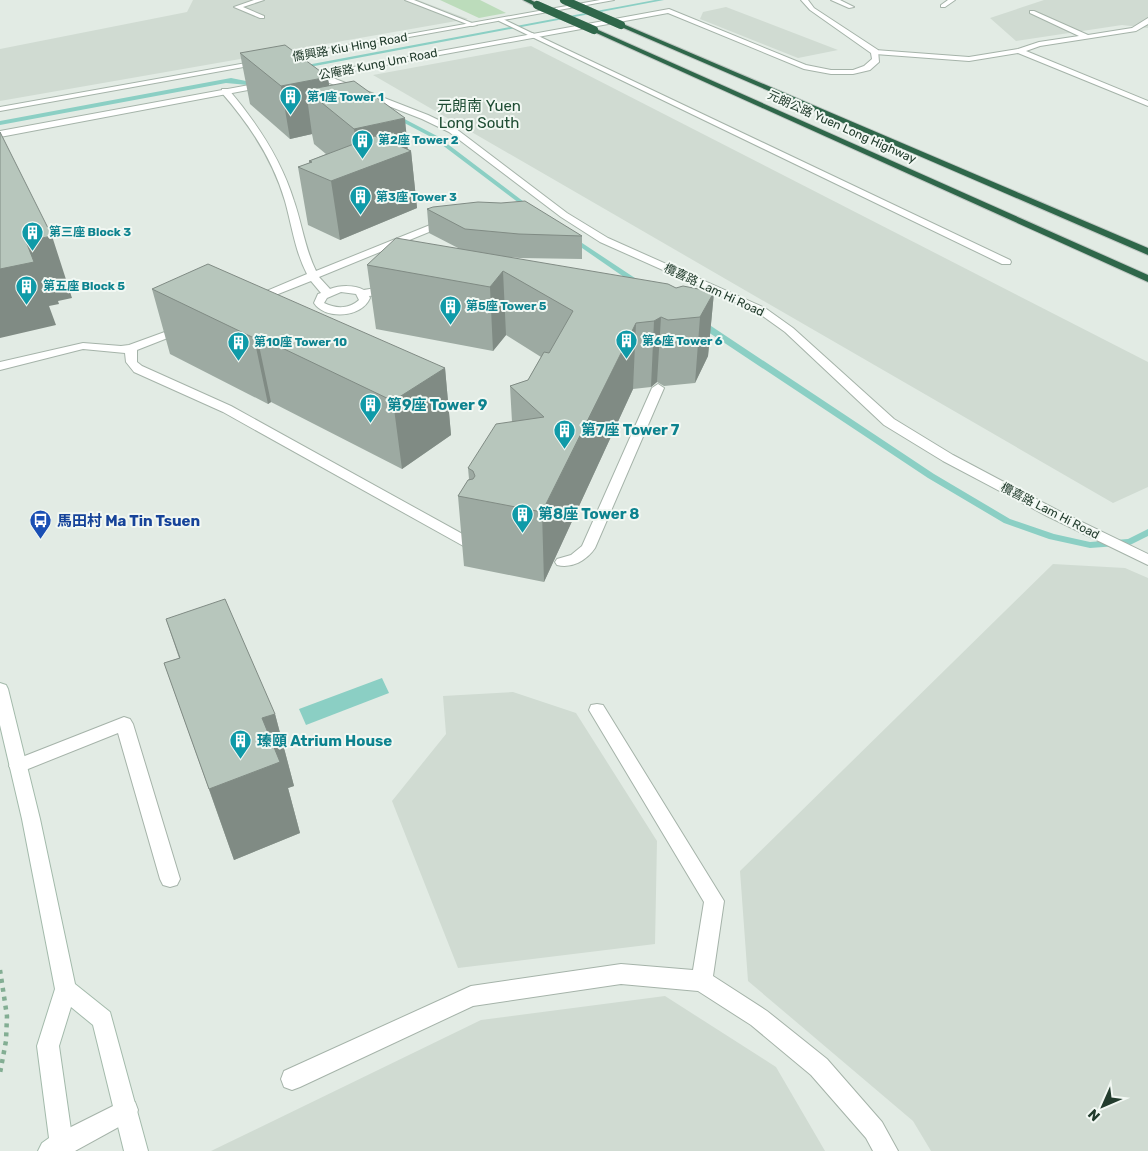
<svg xmlns="http://www.w3.org/2000/svg" width="1148" height="1151" font-family="Rubik,'Noto Sans TC',sans-serif">
	<rect width="100%" height="100%" fill="#e2ebe4"/>
	<path fill="#d0dbd2" d="M193,0H418L468,19L0,101V49L187,12Z
		M1044,0H1148V28L1122,25L1016,41L990,18Z
		M726,7L838,50L798,58L700,19L703,12Z
		M531,46L1148,362V487L1113,503L373,75Z
		M1053,564L1125,568L1148,578V1151H931L913,1121L748,981L740,871Z
		M513,692L576,713L657,841L655,944L458,968L392,801L446,734L443,696Z
		M665,996L776,1067L825,1151H211L481,1020Z"/>
	<path fill="#bcdcbb" d="M440,0H480L506,13L479,18Z"/>
	<path fill="#8bcfc4" d="M382,678L389,693L306,725L299,709Z"/>
	<g fill="none" stroke-linecap="round" stroke-linejoin="round">
		<path fill="#8bcfc4" fill-rule="evenodd" d="M655,0H664L299,69L296,67Z
			M231,78L261,84L258,86L226,83L0,125V121Z
			M393,113L437,136L532,208L527,209L433,138L391,116V114Z
			M569,237H573L644,284L637,286L569,239Z
			M696,320H702L934,474L1010,519L1054,534L1090,542L1128,539L1148,529V536L1130,545L1090,548L1049,539L1004,523L928,478L696,324Z"/>
		<defs>
			<path id="service" d="M254,0H264L243,7L264,16V18H260L234,7Z
				M405,0H414L477,25L472,26Z
				M831,0H840L854,7L849,8Z
				M948,0H955L945,7H941V5Z
				M532,33L1010,260L1011,262L1010,264H1002L530,36L528,35Z
				M222,89H228C257,123 281,159 294,201C302,224 305,249 316,271L445,219H451V223L319,277L330,289C340,285 355,285 364,290C374,288 388,285 396,291L395,293L369,296L370,298C362,318 325,320 314,303L318,294L321,293L311,281L258,302H250L249,300L250,298L307,274C295,251 292,226 285,201C273,160 250,125 222,93ZM341,292L356,294L359,300C349,309 336,309 324,303L327,298Z
				M184,325L188,326L190,328L188,330L137,350V362L142,366L231,406L477,542L479,545L477,548H467L223,412L134,372L126,362L125,353L83,349L0,370V362L83,343L121,346L129,345Z
				M658,384L664,388L595,548C587,560 572,569 557,565L555,562L557,559L571,555L582,546L652,388Z
				M597,704L603,705L724,901L713,976L767,1011L827,1059L882,1122L898,1151H873L866,1138L811,1075L751,1025L698,991L621,984L473,1006L300,1087L292,1090L284,1087L281,1079L284,1071L471,986L621,964L693,970L704,902L589,710L591,705Z
				M124,717L130,719L133,724L180,879L177,885L170,887L163,885L160,879L118,733L18,773L12,771L9,766L12,761Z"/>
			<path id="minor" d="M1030,11H1034L1088,35L1132,28L1148,18V24L1136,31L1040,46L1026,51L1148,101V106L1018,53L969,61L875,54L871,52L875,50L969,57L1018,49L1039,42L1079,36L1030,13Z
				M499,19H503L536,35L530,36L499,21Z
				M314,73H320L428,115L455,128L567,213L608,238L765,308L793,328L894,419L953,455L1057,510L1148,554V565L1047,516L943,461L884,425L785,332L757,312L600,242L561,217L449,132L422,119L314,77Z"/>
			<path id="tertiary" d="M600,0H614L0,111V107Z
				M801,0H808L814,8L878,50L879,62L870,70L853,74H831L804,69L668,13L304,80L300,78L304,76L669,9L806,65L831,70H853L864,66L872,59L871,53L810,10Z
				M266,82H269V86L0,137V131Z
				M127,1099L135,1102L138,1110L135,1118L75,1151H51L49,1144L53,1136Z"/>
			<path id="secondary" d="M0,683L6,685L8,689L40,819L75,984L110,1012L148,1151H124L93,1025L71,1007L59,1046L73,1144L70,1151H38L42,1143L49,1138L37,1046L55,989L22,819L0,725Z"/>
			<path id="motorway" d="M523,0H531L540,5L535,6Z
				M619,24H623L1148,248V255L619,26Z
				M592,29H596L1148,275V282L592,31Z"/>
		</defs>
		<use href="#service" stroke="#a5b3a9" stroke-width="2"/>
		<use href="#minor" stroke="#a5b3a9" stroke-width="2"/>
		<use href="#tertiary" stroke="#a5b3a9" stroke-width="2"/>
		<use href="#secondary" stroke="#a3baab" stroke-width="2"/>
		<use href="#motorway" stroke="#c1c8c4" stroke-width="2"/>
		<path stroke="#83ae93" stroke-width="4.5" stroke-dasharray="4 5" stroke-linecap="butt" d="M0,970L7,1016L6,1041L0,1073"/>
		<use href="#service" fill="#fff" fill-rule="evenodd"/>
		<use href="#minor" fill="#fff" fill-rule="evenodd"/>
		<use href="#tertiary" fill="#fff" fill-rule="evenodd"/>
		<use href="#secondary" fill="#fff" fill-rule="evenodd"/>
		<use href="#motorway" fill="#2f674a" fill-rule="evenodd"/>
		<defs>
			<path id="motorway-bridge" d="M564,0L621,25
				M537,5L594,30"/>
		</defs>
		<use href="#motorway-bridge" stroke="#c1c8c4" stroke-width="8" stroke-linecap="butt"/>
		<use href="#motorway-bridge" stroke="#2f674a" stroke-width="8"/>
	</g>
	<path fill="#9daaa2" d="M240,53L329,86L408,149L411,151L417,208L340,240L308,225L298,167L309,163V161L326,154L314,144L312,134L290,139L250,104Z
		M427,209L582,236V259L520,258L507,257L676,288L714,292L708,356L695,383L664,386L657,382L651,387L633,389L544,582L464,566L458,496L469,479L468,468L512,422L510,386L528,380L541,357L506,335L493,351L376,329L367,265L460,249L429,233Z
		M152,289L445,368L451,435L402,469L271,402L268,404L170,354Z
		M166,619L275,714L294,786L288,788L300,833L234,860L164,663L179,658Z"/>
	<path fill="#808b84" d="M328,77L333,112L306,90L312,134L290,139L281,86Z
		M405,118L408,152L411,151L417,208L340,240L331,181L359,170L354,129Z
		M52,236L72,298L58,301L59,304L49,306L56,325L0,338V269L27,244L37,239Z
		M503,271L506,335L493,351L490,287Z
		M714,292L708,356L695,383L700,317Z
		M661,317L657,382L651,387L654,321Z
		M636,323L633,389L544,582L542,512Z
		M257,336L271,402L268,404L254,338Z
		M445,368L451,435L402,469L393,401Z
		M275,714L294,786L288,788L300,833L234,860L209,789L262,718Z"/>
	<path fill="#b7c6bc" stroke="#808b84" d="M285,45L328,77L281,86L240,53Z
		M354,81L405,118L354,129L306,90Z
		M0,132L52,236L37,239L38,242L27,244L34,262L0,269Z
		M394,132L400,146L411,151L331,181L298,167L312,162L309,161L375,136L379,138Z
		M525,201L582,236L519,234L465,229L427,209L433,207L478,202L501,203Z
		M396,238L668,284L676,288L683,286L714,292L700,317L668,320L661,317L654,321L636,323L542,512L458,496L468,480L473,479L475,476L473,471L468,468L496,424L544,417L510,386L528,380L544,352L549,353L573,311L503,271L490,287L367,265Z
		M208,264L445,368L393,401L257,336L254,338L152,289Z
		M225,599L275,714L262,718L280,762L209,789L164,663L180,658L166,619Z"/>
	<defs>
		<symbol id="building-pin" viewBox="-11 -11 22 30"><path d="M0 17L-7.5 6A9.5 9.5 0 1 1 7.5 6Z" fill="#0f9aa8" stroke="#f2f8f3"/><path d="M-4-6H4V6H1V3H-1V6H-4ZM-2.5-4.3h1.7v1.8h-1.7ZM.8-4.3h1.7v1.8H.8ZM-2.5-1h1.7V.8h-1.7ZM.8-1h1.7V.8H.8Z" fill="#fff"/></symbol>
		<symbol id="bus-pin" viewBox="-11 -11 22 30"><path d="M0 17L-7.5 6A9.5 9.5 0 1 1 7.5 6Z" fill="#1a4fb4" stroke="#f2f8f3"/><path d="M-5-6H5V4H4V6H2V4H-2V6H-4V4H-5ZM-3.5-4V0h7V-4ZM-3.5 1.2v1.5H-2V1.2ZM2 1.2v1.5H3.5V1.2Z" fill="#fff"/></symbol>
	</defs>
	<g fill-rule="evenodd">
		<use href="#building-pin" x="278" y="84" width="25" height="34"/>
		<use href="#building-pin" x="350" y="128" width="25" height="34"/>
		<use href="#building-pin" x="348" y="184" width="25" height="34"/>
		<use href="#building-pin" x="20" y="220" width="25" height="34"/>
		<use href="#building-pin" x="14" y="274" width="25" height="34"/>
		<use href="#building-pin" x="438" y="294" width="25" height="34"/>
		<use href="#building-pin" x="614" y="328" width="25" height="34"/>
		<use href="#building-pin" x="226" y="330" width="25" height="34"/>
		<use href="#building-pin" x="358" y="392" width="25" height="34"/>
		<use href="#building-pin" x="552" y="418" width="25" height="34"/>
		<use href="#building-pin" x="510" y="502" width="25" height="34"/>
		<use href="#bus-pin" x="28" y="508" width="25" height="34"/>
		<use href="#building-pin" x="228" y="728" width="25" height="34"/>
	</g>
	<g text-anchor="middle" stroke-width="4" stroke-linejoin="round" paint-order="stroke">
		<g font-size="12" fill="#223c2d" stroke="#f2f8f3">
			<text transform="translate(350 47) rotate(-10)" y="4">僑興路 Kiu Hing Road</text>
			<text transform="translate(378 64) rotate(-11)" y="4">公庵路 Kung Um Road</text>
			<text transform="translate(842 127) rotate(24)" y="4">元朗公路 Yuen Long Highway</text>
			<text transform="translate(714 290) rotate(25)" y="4">欖喜路 Lam Hi Road</text>
			<text transform="translate(1050 511) rotate(27)" y="4">欖喜路 Lam Hi Road</text>
		</g>
		<g font-size="12" font-weight="bold" fill="#0d838f" stroke="#f2f8f3" text-anchor="start">
			<text x="307" y="101">第1座 Tower 1</text>
			<text x="378" y="144">第2座 Tower 2</text>
			<text x="376" y="201">第3座 Tower 3</text>
			<text x="49" y="236">第三座 Block 3</text>
			<text x="43" y="290">第五座 Block 5</text>
			<text x="466" y="310">第5座 Tower 5</text>
			<text x="642" y="345">第6座 Tower 6</text>
			<text x="254" y="346">第10座 Tower 10</text>
		</g>
		<g font-size="15" fill="#1f4d34" stroke="#f2f8f3">
			<text x="479" y="111">元朗南 Yuen<tspan x="479" dy="17">Long South</tspan></text>
		</g>
		<g font-size="15" font-weight="bold" fill="#0d838f" stroke="#f2f8f3" text-anchor="start">
			<text x="387" y="410">第9座 Tower 9</text>
			<text x="581" y="435">第7座 Tower 7</text>
			<text x="538" y="519">第8座 Tower 8</text>
			<text x="257" y="746">瑧頤 Atrium House</text>
		</g>
		<g font-size="15" font-weight="bold" fill="#164399" stroke="#f2f8f3" text-anchor="start">
			<text x="57" y="526">馬田村 Ma Tin Tsuen</text>
		</g>
	</g>
	<g transform="translate(1103 1106) rotate(225)" stroke="#f2f8f3" stroke-width="4" paint-order="stroke">
	<path d="M0-4L9 19L0 12L-9 19Z" fill="#223c2d"/>
	<text y="-8" font-size="14" font-weight="bold" text-anchor="middle" fill="#223c2d">N</text>
	</g>
</svg>
